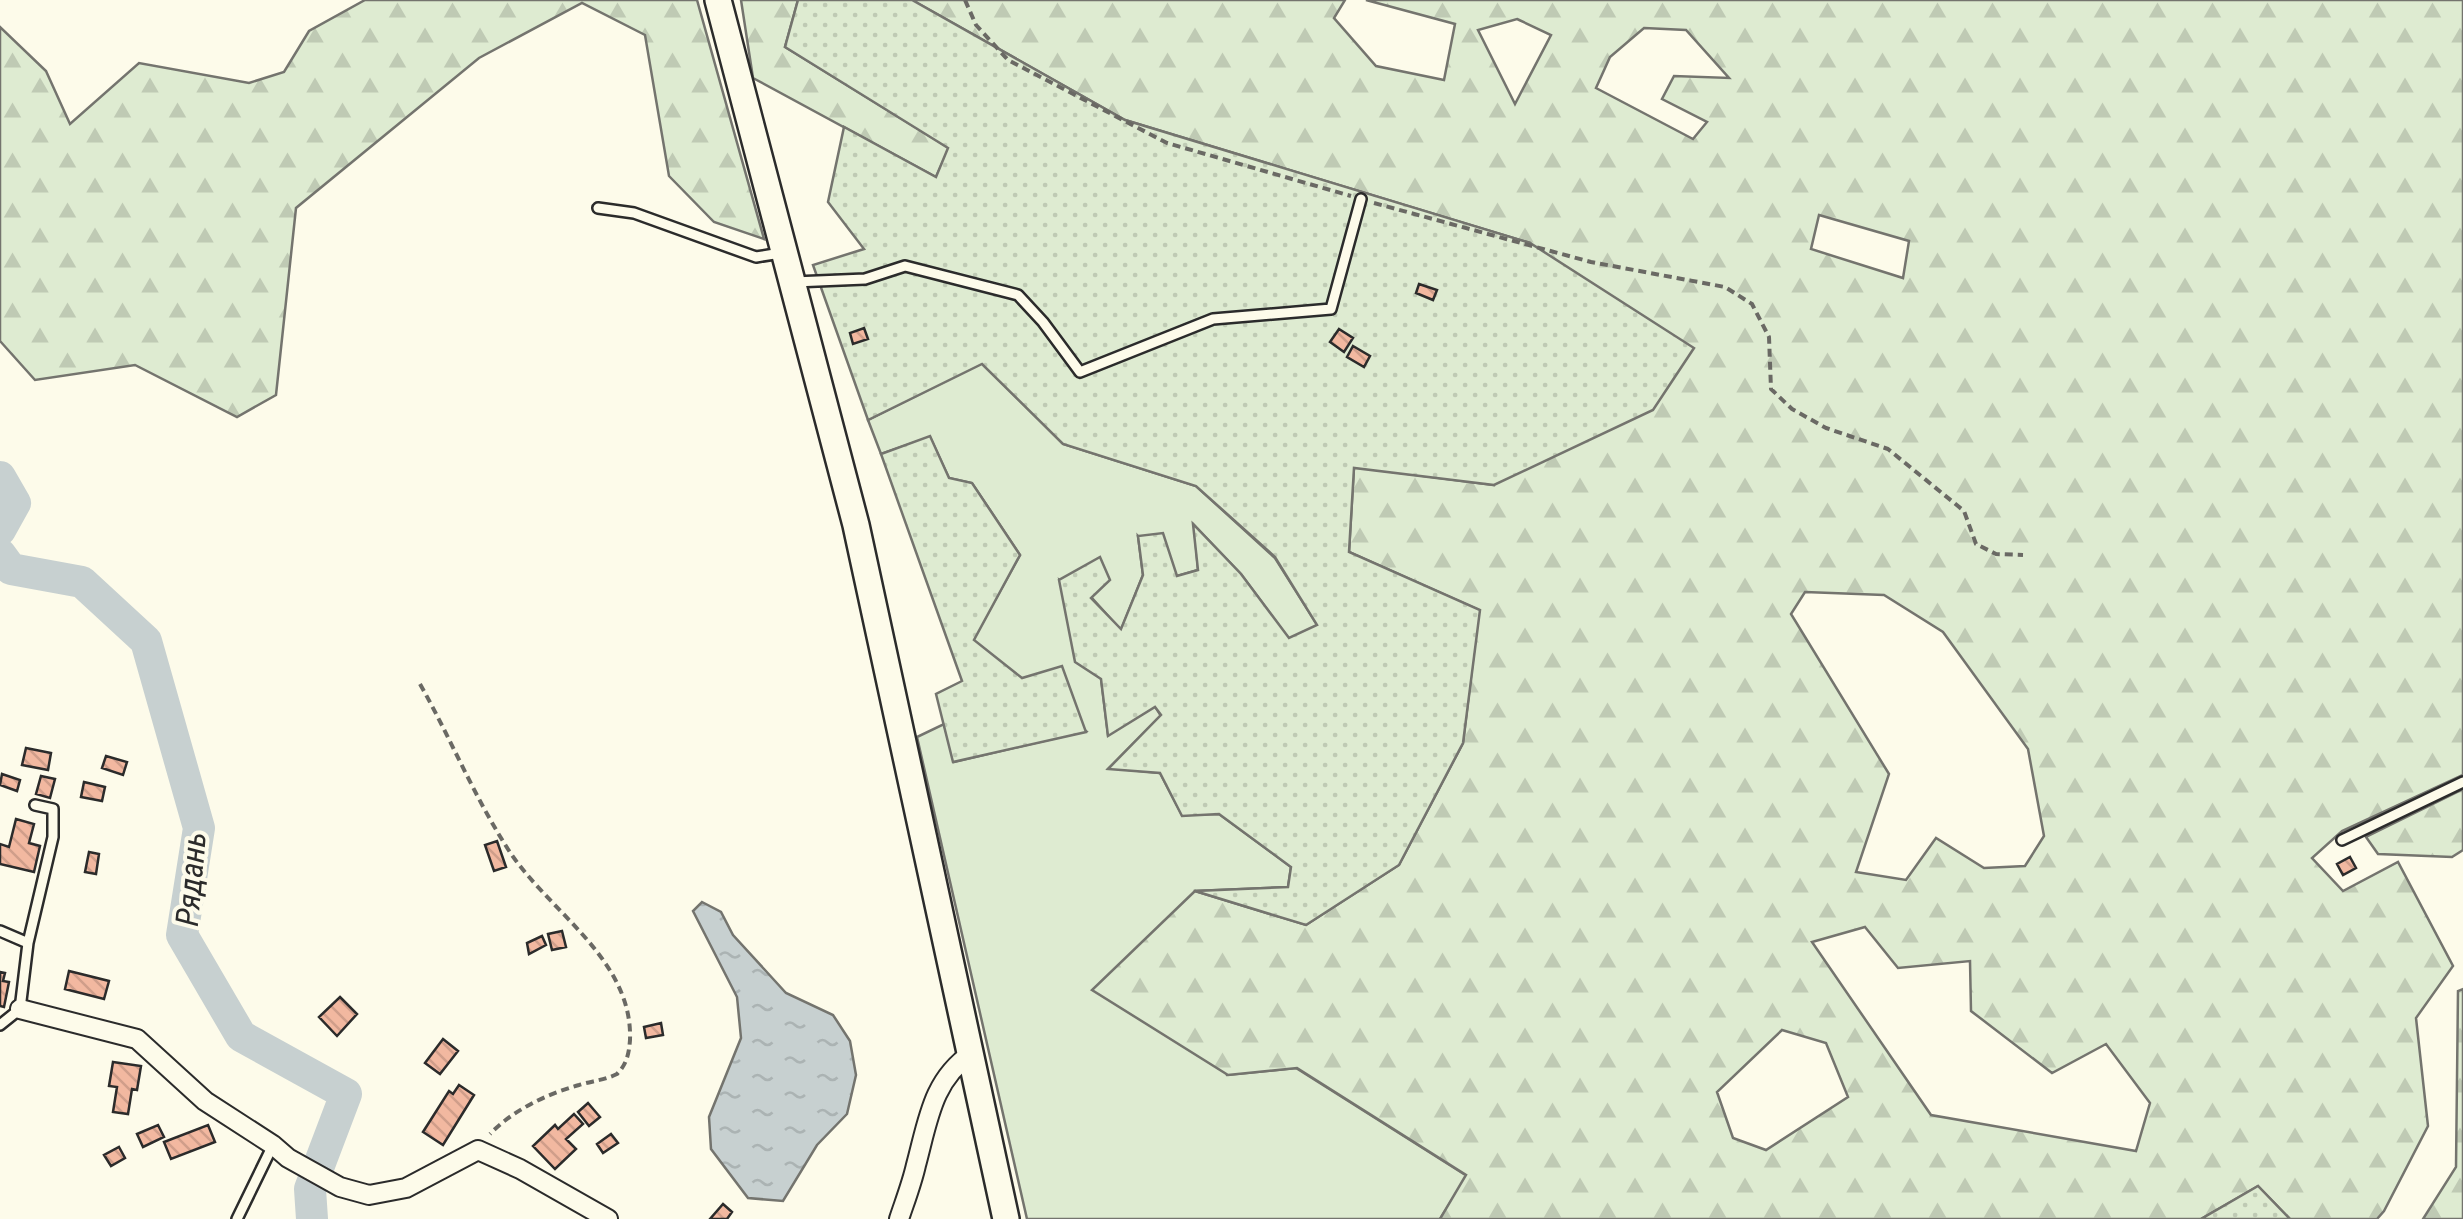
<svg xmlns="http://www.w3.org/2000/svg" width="2463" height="1219" font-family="'Roboto Condensed',sans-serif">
	<defs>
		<pattern id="forest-firs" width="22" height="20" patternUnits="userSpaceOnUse" patternTransform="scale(2.5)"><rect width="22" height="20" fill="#deebd1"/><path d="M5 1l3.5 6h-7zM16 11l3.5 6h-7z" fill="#bfcab4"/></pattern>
		<pattern id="garden-dots" width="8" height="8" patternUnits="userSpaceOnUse" patternTransform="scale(2.5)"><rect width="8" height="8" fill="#deebd1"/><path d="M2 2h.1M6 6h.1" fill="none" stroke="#bfcab4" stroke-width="1.8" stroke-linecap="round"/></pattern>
		<pattern id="water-ripples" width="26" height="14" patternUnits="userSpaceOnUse" patternTransform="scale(2.5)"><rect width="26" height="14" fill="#c7d0d0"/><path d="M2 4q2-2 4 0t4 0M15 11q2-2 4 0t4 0" fill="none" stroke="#abb3b3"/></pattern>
		<pattern id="building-back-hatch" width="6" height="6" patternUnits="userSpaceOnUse" patternTransform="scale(2.5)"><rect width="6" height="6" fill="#f2b8a0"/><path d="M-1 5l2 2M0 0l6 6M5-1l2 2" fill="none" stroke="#d09e8a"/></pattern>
	</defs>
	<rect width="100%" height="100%" fill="#fdfbea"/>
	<path fill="#deebd1" stroke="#74746e" stroke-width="2.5" d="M982,363L1063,444L1196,486L1275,558L1318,626L1289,639L1241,574L1194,525L1198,570L1177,576L1138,536L1143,575L1121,630L1091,597L1060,580L1101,678L1108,735L1155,706L1161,716L1109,768L1160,773L1182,815L1219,814L1291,867L1288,887L1195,891L1227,1075L1296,1068L1467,1176L1440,1219H1027L917,737L944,724L954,762L1086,731L973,640L1020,555L972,483L949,478L930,437L881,454L868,420Z"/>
	<path fill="url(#forest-firs)" stroke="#74746e" stroke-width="2.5" fill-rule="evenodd" d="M365,0H697L764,239L714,222L669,176L645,35L582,3L479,58L296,208L276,395L237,417L135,365L35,380L0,341V27L46,71L70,124L139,63L249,83L284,72L309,31Z
		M741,0H798L785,47L949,148L936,177L753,78Z
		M912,0H1345L1334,18L1376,66L1444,80L1455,24L1366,0H2463V775L2342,831L2312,858L2343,891L2398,862L2453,966L2416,1018L2428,1126L2384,1211L2377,1219H2290L2258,1186L2201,1219H1440L1466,1175L1297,1068L1228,1075L1092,990L1195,891L1306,925L1399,865L1463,743L1479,610L1349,552L1354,467L1494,485L1530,243L1125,120ZM1517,19L1551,35L1515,104L1478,30ZM1644,28L1686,30L1729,78L1674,76L1662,99L1707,122L1693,139L1596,88L1610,57ZM1819,215L1909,241L1903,278L1811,249ZM1805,592L1884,595L1943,632L2028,749L2044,836L2025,866L1984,868L1936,838L1906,880L1856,872L1889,774L1791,614ZM1865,927L1898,968L1970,961L1971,1011L2052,1073L2106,1044L2150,1103L2136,1151L1931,1115L1812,942ZM1782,1030L1826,1043L1848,1097L1766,1150L1733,1138L1717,1092Z
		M2463,789V850L2452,857L2378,854L2366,837Z
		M2463,989V1219H2423L2456,1167L2458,991Z"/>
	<path fill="url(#garden-dots)" stroke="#74746e" stroke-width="2.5" d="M798,0H912L1125,120L1530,243L1694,348L1653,410L1494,485L1354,468L1349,552L1480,610L1463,743L1399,865L1306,925L1195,891L1288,887L1291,867L1219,814L1182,816L1160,773L1108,769L1161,715L1155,707L1108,736L1101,679L1075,662L1059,580L1100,557L1110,580L1091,598L1121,629L1143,575L1138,536L1163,533L1177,576L1198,570L1193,524L1241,574L1289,638L1317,625L1275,557L1196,486L1063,444L982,364L868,420L813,265L864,249L828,202L844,127L936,177L948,148L785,47Z
		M930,436L949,478L972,483L1020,555L974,640L1022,678L1062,666L1086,732L953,762L936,694L962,681L881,454Z
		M2258,1186L2290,1219H2201Z"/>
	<path fill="url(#water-ripples)" stroke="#74746e" stroke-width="2.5" d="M702,902L721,912L733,935L786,993L833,1015L850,1041L856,1075L847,1114L817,1145L783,1201L748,1198L711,1149L709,1117L741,1038L737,997L693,911Z"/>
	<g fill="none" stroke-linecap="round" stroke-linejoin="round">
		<path stroke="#c7d0d0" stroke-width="32" d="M0,477L15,503L0,530
			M0,554L11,569L82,582L146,641L199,828L182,935L241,1036L346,1094L310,1189L312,1219"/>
	</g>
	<path fill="url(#building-back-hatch)" stroke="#2b2b2b" stroke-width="2.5" d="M1419,284L1437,290L1433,300L1416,293Z
		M864,328L868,339L853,344L850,333Z
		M1339,329L1353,338L1344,352L1330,342Z
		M1353,346L1370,356L1364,367L1347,357Z
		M26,748L51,753L48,770L22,765Z
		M106,756L127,762L123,775L102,768Z
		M2,774L20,780L17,791L0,785Z
		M41,776L55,779L50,798L36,794Z
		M84,782L105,787L102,801L81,797Z
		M16,819L34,824L29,843L40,846L34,872L0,864V844L9,847Z
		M497,841L506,867L494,871L485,845Z
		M89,852L99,854L96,874L85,872Z
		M2350,857L2356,868L2343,875L2337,864Z
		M562,931L566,947L552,950L548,934Z
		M542,936L546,945L529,954L527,943Z
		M69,971L109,981L104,999L65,989Z
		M0,972L5,973L3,981L9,982L4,1007L0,1006Z
		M340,997L357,1014L337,1036L319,1017Z
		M661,1023L663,1035L646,1038L644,1027Z
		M443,1039L458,1051L440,1074L425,1063Z
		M113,1062L141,1066L137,1090L132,1089L128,1114L113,1112L117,1087L109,1086Z
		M459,1085L474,1095L443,1145L423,1132L449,1091L453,1094Z
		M588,1103L600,1117L589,1126L578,1112Z
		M574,1114L583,1124L566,1139L576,1149L555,1169L533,1146L555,1125L558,1129Z
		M158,1125L164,1137L143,1147L137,1134Z
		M208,1125L215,1142L171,1159L164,1142Z
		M611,1134L618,1143L603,1153L597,1144Z
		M119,1147L125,1158L111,1166L104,1155Z
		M723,1204L732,1212L727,1219H710Z"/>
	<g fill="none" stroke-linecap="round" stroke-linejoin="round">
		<defs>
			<path id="lane" d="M598,208L634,213L756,257L781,253
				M794,282L865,279L905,266L1018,295L1043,322L1080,372L1213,319L1331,309L1361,199
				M2342,840L2463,782
				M0,931L28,943
				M0,1025L20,1009L28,943L53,837V809L35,805
				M237,1219L273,1145"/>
			<path id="street" d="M20,1009L137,1039L205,1101L273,1145L288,1158L340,1187L369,1195L406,1188L478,1150L520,1169L608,1219
				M899,1219C905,1201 912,1183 916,1165C928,1121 932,1080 972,1053"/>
			<path id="secondary" d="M718,0L856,525L1006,1219"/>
		</defs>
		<use href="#lane" stroke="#2b2b2b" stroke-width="14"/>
		<use href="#street" stroke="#2b2b2b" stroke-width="22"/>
		<use href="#secondary" stroke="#2b2b2b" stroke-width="30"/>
		<path stroke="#6a6964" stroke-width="4" stroke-dasharray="8 5" stroke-linecap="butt" d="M965,0L976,25L1008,60L1167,143L1351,196
			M1374,203L1591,262L1725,287L1752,304L1769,337L1771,389L1792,409L1826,428L1888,449L1964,511L1976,544L1996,554L2023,555
			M420,684C450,737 473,794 506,846C545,910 633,957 630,1040C629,1053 627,1064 617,1074C605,1080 592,1081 579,1085C547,1094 513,1110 490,1134"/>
		<use href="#lane" stroke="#fdfbea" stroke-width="9"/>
		<use href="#street" stroke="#fdfbea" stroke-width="18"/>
		<use href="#secondary" stroke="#fdfbea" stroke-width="25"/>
	</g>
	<g text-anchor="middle" stroke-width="8" stroke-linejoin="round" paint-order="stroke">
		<g font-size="32" font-style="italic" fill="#2b2b2b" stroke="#fdfbea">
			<text transform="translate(191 879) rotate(-85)" y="11">Рядань</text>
		</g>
	</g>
</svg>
